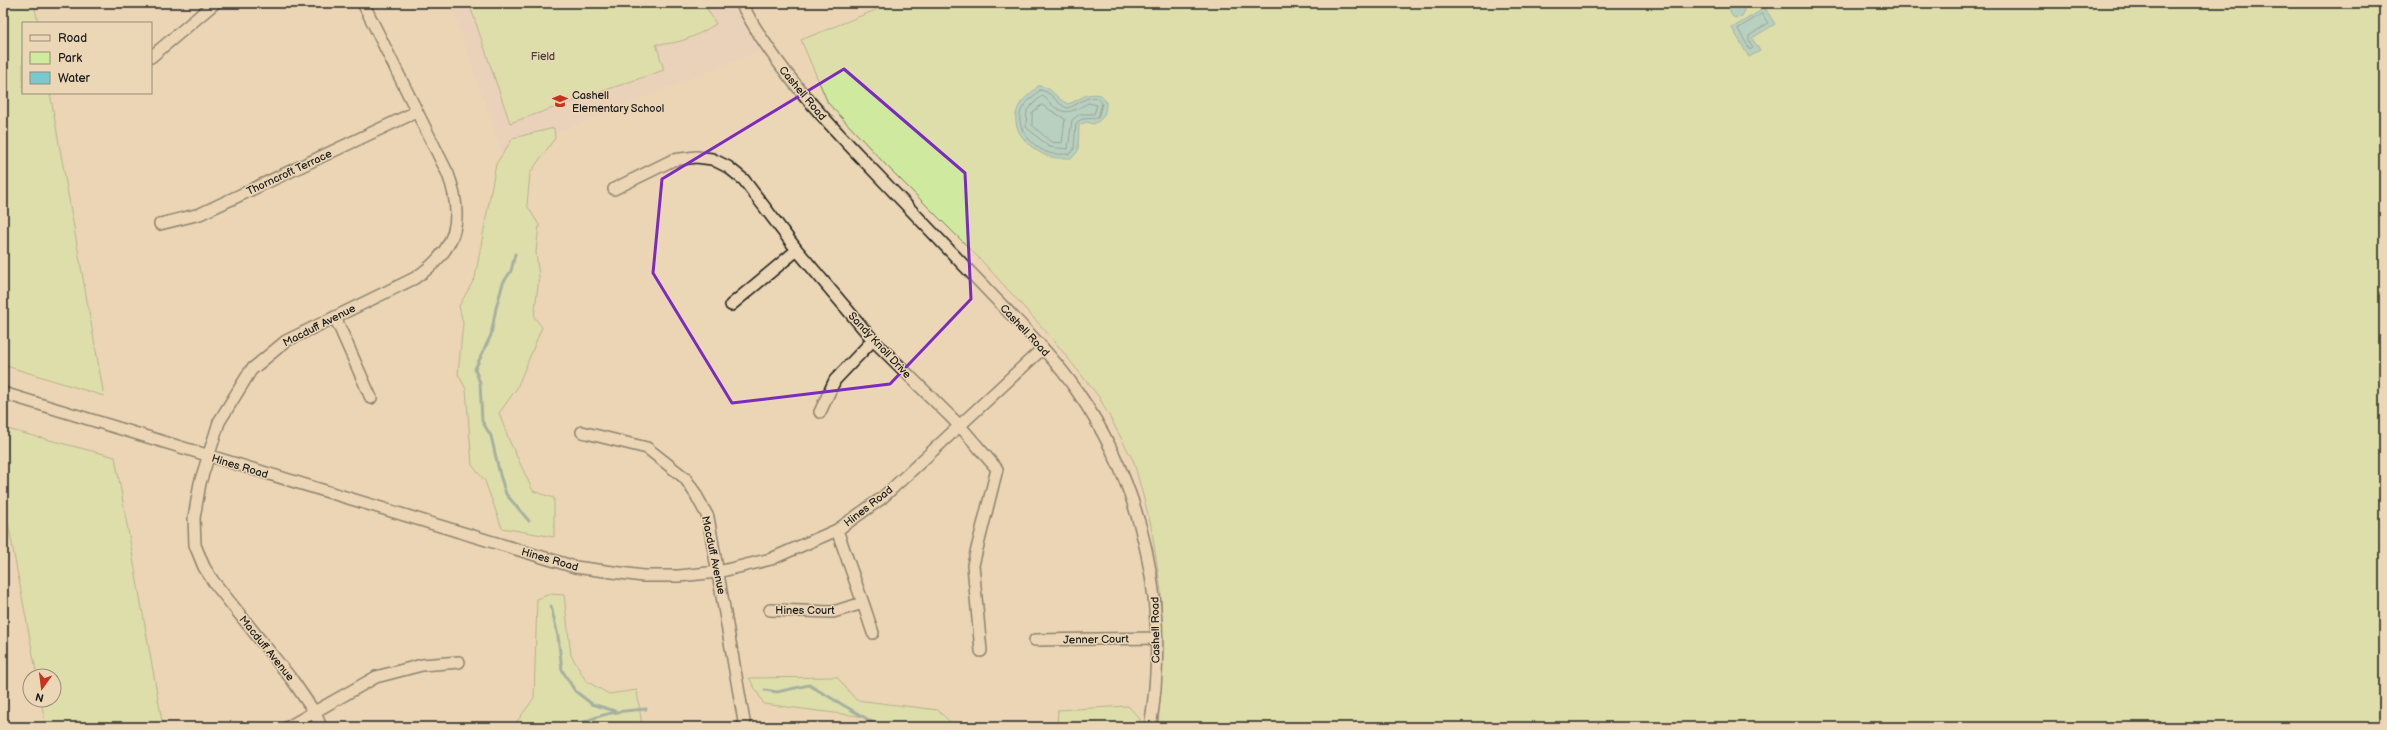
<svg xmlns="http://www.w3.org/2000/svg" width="2387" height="730" font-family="'Balsamiq Sans',sans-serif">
	<rect width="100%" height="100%" fill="#ebd6b5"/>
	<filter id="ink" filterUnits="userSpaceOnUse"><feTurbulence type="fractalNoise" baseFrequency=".025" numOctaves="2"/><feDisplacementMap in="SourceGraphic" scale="8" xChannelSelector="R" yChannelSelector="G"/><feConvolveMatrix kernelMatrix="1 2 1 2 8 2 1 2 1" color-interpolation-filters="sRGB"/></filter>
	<g filter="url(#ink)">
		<path fill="#e9cec2" d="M450,3H741L768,48L503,155Z"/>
		<path fill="#cfe99f" stroke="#76825e" d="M3,3H34L38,23H23V93H50L104,396L3,365Z
			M469,3H704L716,24C696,36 679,45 656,44L664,70L510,123Z
			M893,3H2384V727H1158L1163,649L1161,591L1151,525L1134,462L1099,397L1051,337L981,260L884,163L828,103L801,40Z
			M554,128L555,138L530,173L527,205L539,225L536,252L539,277L534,317L542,327L517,388L499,413L509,440L533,491L554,498V537L502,528L485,481L472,465L466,389L458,374L463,323L459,306L475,278L496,164L513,138Z
			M3,428L115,457L163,727H46L41,700H54V676H37L3,496Z
			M550,594L564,595L571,655L586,681L609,694L637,690L642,727H513L534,698L537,599Z
			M837,677L856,700L938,710L955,727H872L866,717L764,704L749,678Z
			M1128,706L1140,719L1138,727H1057L1058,710Z"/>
		<path fill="#79cacf" stroke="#548487" d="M1730 11a7 7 0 1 1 14 0a7 7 0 1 1-14 0Z
			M1765,8L1775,24L1752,38L1760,51L1749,57L1732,28Z
			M1038,86C1051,85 1056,99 1068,104C1083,99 1083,92 1101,95L1106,102C1106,113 1104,120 1093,124L1087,122L1079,125L1078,151L1072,158C1063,158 1053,159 1045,155C1027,147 1008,127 1019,106C1023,98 1032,93 1038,86Z"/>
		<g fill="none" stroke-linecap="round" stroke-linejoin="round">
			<path stroke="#416264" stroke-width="1" d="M1762,14L1768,23L1749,36V40L1753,48L1750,50L1738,29Z
				M1040,90C1050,90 1057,104 1067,108C1079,106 1091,89 1102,103L1098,118L1082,119L1076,123L1074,149L1070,154C1063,154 1055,155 1049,153C1032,147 1012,126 1023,107C1027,101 1035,95 1040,90Z
				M1042,96C1046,97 1048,101 1051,104C1065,117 1074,111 1088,103L1097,105L1094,114H1080L1072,120L1068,149L1049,147L1026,127L1027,110Z
				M1042,105L1065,119L1062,143L1051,142L1032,125V113Z"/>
			<path stroke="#548487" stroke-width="3" d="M515,254L511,271L503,283L496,308L491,335L475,369L480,383L482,421L491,436L500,475L506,494L529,521
				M551,606L558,636L562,670L575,691L592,704L615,711
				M765,690L777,692L809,685L879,726L886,727
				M572,727C600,714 615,711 646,709"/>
			<defs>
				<path id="minor" d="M741,3C774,66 821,116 870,167C911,210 952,253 993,296C1022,326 1053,356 1077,391C1145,489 1170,610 1150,727
					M151,57L215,3
					M614,189L673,160L696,157L712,159L728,167L744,180L797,250L873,340L960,426L997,469L973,565L981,651
					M160,224L200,214L416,112
					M731,305L797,250
					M335,317L371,398
					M3,393L575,567L643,576H679L718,572L771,559L837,530L882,498L1043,348
					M820,412L835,380L873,340
					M582,432L647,448L685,478L695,493L708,517L745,727
					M863,603L873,633
					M770,610L833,612L863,603L837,530
					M1035,640L1157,638
					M288,727L376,677L422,665L459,662
					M321,727L315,713L293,681L213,581L204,567L195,545L194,518L200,483L219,422L251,370L286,341L415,278C456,251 465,220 448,174L363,3"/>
			</defs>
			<use href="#minor" stroke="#1c1c1c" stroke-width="14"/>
			<use href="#minor" stroke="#ebd6b5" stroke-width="11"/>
		</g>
	</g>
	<path d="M0 0H2387V730H0ZM844,69L965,173L971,299L890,384L732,403L653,273L662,179Z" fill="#ebd6b5" fill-opacity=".55" fill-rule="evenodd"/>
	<path fill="none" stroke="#7b2cbf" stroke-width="3" stroke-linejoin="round" d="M844,69L965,173L971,299L890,384L732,403L653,273L662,179Z"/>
	<defs>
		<symbol id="school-bare" viewBox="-9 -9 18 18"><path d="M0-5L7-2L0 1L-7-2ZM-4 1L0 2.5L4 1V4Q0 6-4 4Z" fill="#c8321e" stroke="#ebd6b5" stroke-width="2.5" paint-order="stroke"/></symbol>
	</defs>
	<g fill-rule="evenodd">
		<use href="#school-bare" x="549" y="90" width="22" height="22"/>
	</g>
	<g text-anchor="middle" stroke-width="3" stroke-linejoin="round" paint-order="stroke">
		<g font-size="11" fill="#404536" stroke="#ebd6b5">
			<text x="543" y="60">Field</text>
		</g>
		<g font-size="11" fill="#1c1c1c" stroke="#ebd6b5">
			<text transform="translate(803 93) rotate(50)" y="4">Cashell Road</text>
			<text transform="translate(289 172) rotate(-25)" y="4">Thorncroft Terrace</text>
			<text transform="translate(319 325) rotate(-27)" y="4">Macduff Avenue</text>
			<text transform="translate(1025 330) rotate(47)" y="4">Cashell Road</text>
			<text transform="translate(880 345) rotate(47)" y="4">Sandy Knoll Drive</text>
			<text transform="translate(240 466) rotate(17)" y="4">Hines Road</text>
			<text transform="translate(868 506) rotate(-38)" y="4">Hines Road</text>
			<text transform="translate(714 555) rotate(78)" y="4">Macduff Avenue</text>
			<text transform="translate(550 559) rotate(16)" y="4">Hines Road</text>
			<text x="805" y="614">Hines Court</text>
			<text transform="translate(1155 630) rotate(-91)" y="4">Cashell Road</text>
			<text transform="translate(1096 639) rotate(-1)" y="4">Jenner Court</text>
			<text transform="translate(267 648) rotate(51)" y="4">Macduff Avenue</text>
		</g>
		<g font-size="11" fill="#1c1c1c" stroke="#ebd6b5" text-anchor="start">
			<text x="572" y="99">Cashell<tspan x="572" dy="13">Elementary School</tspan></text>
		</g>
	</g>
	<rect width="2387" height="730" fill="none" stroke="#ebd6b5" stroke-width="16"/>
	<rect x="8" y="8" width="2371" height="714" fill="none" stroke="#1c1c1c" stroke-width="1.5" filter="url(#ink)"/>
	<rect x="22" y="22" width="130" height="72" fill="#ebd6b5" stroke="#988c78"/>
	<rect x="30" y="35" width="20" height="6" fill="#ebd6b5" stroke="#988c78"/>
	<text x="58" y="42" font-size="12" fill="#1c1c1c">Road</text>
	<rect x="30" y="52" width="20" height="12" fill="#cfe99f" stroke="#988c78"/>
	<text x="58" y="62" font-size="12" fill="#1c1c1c">Park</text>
	<rect x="30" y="72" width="20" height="12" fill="#79cacf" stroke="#988c78"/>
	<text x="58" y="82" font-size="12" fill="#1c1c1c">Water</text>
	<g transform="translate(42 688) rotate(194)"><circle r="19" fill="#ebd6b5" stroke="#988c78"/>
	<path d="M0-3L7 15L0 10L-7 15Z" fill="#c8321e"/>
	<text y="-6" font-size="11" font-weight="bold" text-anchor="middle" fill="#1c1c1c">N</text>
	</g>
</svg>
